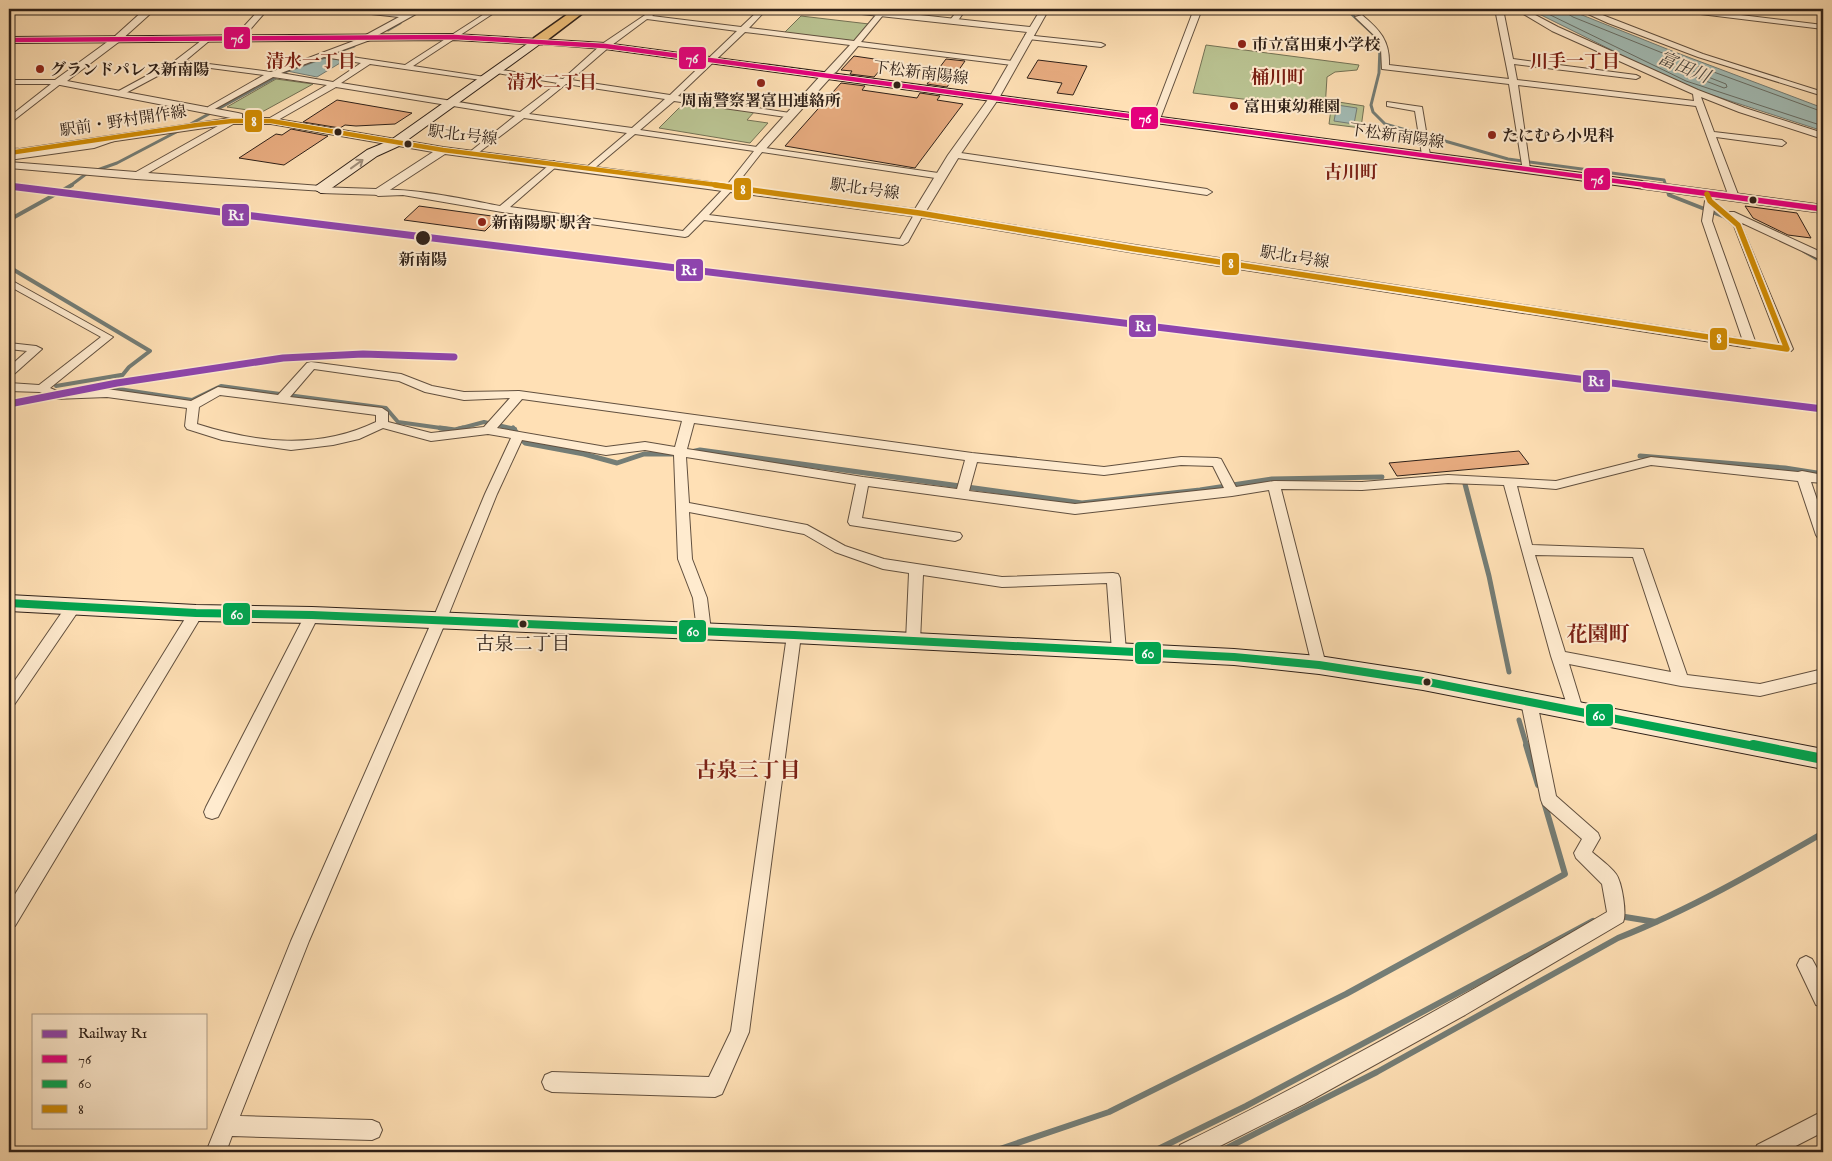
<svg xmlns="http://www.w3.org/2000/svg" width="1832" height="1161" font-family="'IM FELL English','Noto Serif JP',serif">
	<rect width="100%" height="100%" fill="#ffe0b5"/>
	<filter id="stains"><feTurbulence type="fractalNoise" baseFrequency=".004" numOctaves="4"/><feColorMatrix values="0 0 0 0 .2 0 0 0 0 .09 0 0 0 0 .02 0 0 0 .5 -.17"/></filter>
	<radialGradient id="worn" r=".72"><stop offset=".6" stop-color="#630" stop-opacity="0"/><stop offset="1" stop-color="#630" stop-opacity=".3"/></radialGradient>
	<path fill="#bac392" stroke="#747255" d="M801,16L869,24L854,41L784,33Z
		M1206,45L1359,65L1357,70L1335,72L1327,77L1325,109L1193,93Z
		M276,79L313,84L262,112L227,107Z
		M687,100L755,111L747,120L768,123L750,143L659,128Z
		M1332,101L1364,106L1361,128L1329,124Z"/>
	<path fill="#a2bbb4" stroke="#747d76" d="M1529,9H1567L1672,51L1823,108V131L1684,86Z
		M323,58L345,60L317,77L287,71Z
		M1337,105L1357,108L1354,124L1334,121Z"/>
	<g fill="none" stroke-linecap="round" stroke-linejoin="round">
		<path stroke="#686e66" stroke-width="1" d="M1538,9L1686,81L1823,126
			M1567,9L1568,14L1573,17L1670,56L1823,112
			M1680,66L1726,84L1727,87L1724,88L1677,70V67Z"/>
		<path stroke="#747d76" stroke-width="3" d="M1346,9L1373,34L1375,41L1380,47L1379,73L1371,105L1373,112L1385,124L1508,159L1664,180L1666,186
			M388,30L400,23
			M334,53L354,46
			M187,126L287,71L325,57
			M70,186L86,174L117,163L180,130"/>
		<path stroke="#747d76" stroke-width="4" d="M1666,185L1669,195L1725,217
			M9,220L72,185
			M1804,251L1823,262
			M9,267L150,351L129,367L112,388L192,400L221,386L386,408L398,422L448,429
			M56,386L121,375
			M458,429L484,422L515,429"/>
		<path stroke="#747d76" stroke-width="5" d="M440,428L455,430L463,428
			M513,428L525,443L584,454L617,463L644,454H677
			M691,452L700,450L1082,503L1200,490L1272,479L1382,477
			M1640,456L1785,468L1823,474
			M1465,484L1489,576L1509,672
			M1519,720L1527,747"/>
		<path stroke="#747d76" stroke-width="6" d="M1526,745L1538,785
			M1619,916L1656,922
			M991,1152L1109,1112L1346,994L1565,874L1544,802
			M1152,1152L1246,1106L1593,921
			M1219,1152L1377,1072L1618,938C1689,910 1757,871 1823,833"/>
	</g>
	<path fill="#e8ac80" stroke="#2e2018" d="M854,56L888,61L874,77L850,74L852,71L841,70Z
		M946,59L965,61L947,87L927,84Z
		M1038,60L1087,66L1073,95L1057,93L1062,83L1027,78Z
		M841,83L865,86L862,90L917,98L920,93L940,96L937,100L963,104L915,168L785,146Z
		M337,100L412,113L395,124L356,126L345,125L340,128L303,122Z
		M291,129L328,136L284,165L239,158L276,134L282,135Z
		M419,206L499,217L485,231L404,220Z
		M1745,206L1797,213L1811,238L1788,235L1753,218Z
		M1519,451L1529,464L1397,476L1389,463Z"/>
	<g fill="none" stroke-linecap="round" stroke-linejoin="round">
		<path stroke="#d5ba96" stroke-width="10" stroke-dasharray="10 5" stroke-linecap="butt" d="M9,153L20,152"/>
		<defs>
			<path id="minor" d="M260,9H268L241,40H235V36Z
				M492,9H500L413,66L485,77H488V81L370,64L341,83L520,112L558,83L497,73L493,71L494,69L563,79L602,44L654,9L658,11L652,16L741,27L760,9H767L749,28L854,41L881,9H888L861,42L1012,61L1016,63L1012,65L858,46L836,72L826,78L822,76L823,74L850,45L745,32L678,96L790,113L794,116L793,118L674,101L640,130L945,174V178L942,179L762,152L733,189L709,215L900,239L916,211H922L924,213L908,242L903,245L704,220L688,236L685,237L502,212L403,195L378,196L373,193C387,182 478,202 500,206L554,161L558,164L557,166L510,207L683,231L727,185L754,151L635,134L591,171L588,170V166L627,133L524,118L474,156L470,153L471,151L515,116L336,87L271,124L267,121L268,119L327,85L273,77L211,111H208V107L264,75L180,64L122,95L115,93L176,60L206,37H209V41L185,61L271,72L367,36L371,38L370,40L332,54L405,65ZM647,19L737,31L670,95L571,80L608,48ZM324,57L361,63L333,82L281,73ZM566,84L665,99L632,128L529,114Z
				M959,9H966L957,22H951L950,20Z
				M1194,9H1202L1160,119L1153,121L1152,119Z
				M1495,9H1503L1513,59L1636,75L1640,77L1636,79L1514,64L1517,80L1694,101L1693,94L1552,31L1515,9H1524L1558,27L1698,90L1745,108L1823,133V139L1739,112L1701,97L1714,132L1782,140L1786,143L1782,146L1716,137L1739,197L1734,200L1729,197L1696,106L1518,85L1530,169L1529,171H1523L1509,84L1382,69L1381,49L1377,38L1355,17L1362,15C1380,30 1390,41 1389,65L1509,79Z
				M1577,9H1587L1703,54L1823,92V96L1698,57L1608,23Z
				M1672,9H1691L1823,25V29L1676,11Z
				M1025,35L1101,43L1105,45L1101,47L1028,39H1025Z
				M9,80H59L63,82L9,124V117L51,84H9Z
				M1387,102L1422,107L1430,155L1429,157L1426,158L1422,155L1415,111L1387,106Z
				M232,118L236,121L235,123L148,173L321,186L324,187V191L136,179L9,168V162L136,172Z
				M111,136L115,139L114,141L94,148L9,160V154L92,143Z
				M954,152L1207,189L1212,192L1207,195L951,157V153Z
				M1710,198L1728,212H1734L1823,253V260L1819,259L1740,222L1793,349L1791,351L1750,347L1744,344L1702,221L1705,201ZM1714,209L1734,226L1780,345L1755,341L1712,221Z
				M9,279L113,337L50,388L57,391L107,389L191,401L218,387L278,395L307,363L311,362L401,374L432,386L464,392L519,391L972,453L1104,467L1181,457L1217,458L1221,459L1236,487L1274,481L1362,482L1448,475L1556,481L1651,457L1798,472L1802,471L1823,475V483L1811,482L1823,517V540L1818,538L1816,535L1798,481L1651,465L1556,489L1517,486L1532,545L1643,549L1687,675L1760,684L1823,669V681L1760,696L1681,686L1569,664L1583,710L1580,714L1575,716L1570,714L1551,656L1504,485L1448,483L1362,490L1281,489L1326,665L1324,669L1319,671L1314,669L1312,665L1269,490L1232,496L1075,514L868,486L862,518L960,533L962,536L960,539L955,541L850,525L848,522L856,484L686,457L689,503L807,525L845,546L884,559L1002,577L1113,573L1118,574L1120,578L1126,651L1124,655L1119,657L1114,655L1112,651L1107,583L1002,587L923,575L920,641L918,645L913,647L908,645L906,641L909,573L883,569L835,552L804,534L689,512L692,559L707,598L711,631L709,635L704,637L699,635L697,631L693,598L678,559L674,455L645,450L606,455L522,440L497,494L446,621L309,941L240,1116L372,1120L379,1123L382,1130L379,1137L372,1140L232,1136L226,1152H206L291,941L432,621L485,494L511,438L488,434L431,441L383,428L359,439L333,445L291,450L222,440L187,429L185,426L187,408L107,397L55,399L40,392L9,391V383L39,385L101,337L9,286ZM314,369L399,381L425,392L464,400L510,398L484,427L431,433L388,422V412L382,408L290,397ZM220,395L376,415V422C318,450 257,443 197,424L199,407ZM522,399L682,421L675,447L645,442L606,447L497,428ZM694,423L965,460L957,489L863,477L687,449ZM977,462L1104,475L1181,465L1213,466L1224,488L1075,504L969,491ZM1535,555L1633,557L1671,672L1565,652Z
				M9,343L36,346L42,349L13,375L9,376V367L27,351L9,349Z
				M74,601L79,602L81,606L79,610L14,705L9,707V689L69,602Z
				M196,608L201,609L203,613L201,617L15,926L9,928V904L191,609Z
				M312,610L317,611L319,615L218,817L212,819L206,817L204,812L206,807L305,615L307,611Z
				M794,629L799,631L801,635L749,1032L722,1094L715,1097L552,1092L545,1089L542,1082L545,1075L552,1072L709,1077L731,1031L787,635L789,631Z
				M1529,696L1534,698L1537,702L1556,796L1598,833L1600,838L1592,852C1600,859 1610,866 1616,874C1622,882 1627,914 1623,922L1465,1015L1304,1104L1208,1152H1177L1180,1145C1326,1074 1467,994 1607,912L1602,884L1576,858L1574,853L1582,839L1543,805L1541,800L1521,702L1524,698Z
				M1806,956L1812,959L1823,979V1007L1816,1005L1797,965L1800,959Z
				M1823,1111V1132L1784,1152H1754L1757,1145Z"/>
			<path id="tertiary" d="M145,9H376L408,12L414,9H425L367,41L364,40V36L399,17L362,13L150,14L120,41L67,81L238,113L242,114V118H271L443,147L915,209L948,155L989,98L1027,32L843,12L838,9H865L1030,27L1041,9H1049L999,98L960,155L926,211L1135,245L1750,340L1757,344L1750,348L1135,253L919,217L445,154L382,195L321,193L315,189L317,187L376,189L433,152L271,124H232L20,155L16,154L14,152L20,149L231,118L55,84V80L114,37Z
				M826,73L831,76L830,78L764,151H756L754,149L756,147L822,74Z"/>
			<path id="secondary" d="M454,34L605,43L1823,205V213L605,49L540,44L399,146L377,156L326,192L321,193L314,189L316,186L367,150L391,140L527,44L454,40L9,43V37Z
				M9,595L196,605L312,607L794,627L1234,649L1319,656L1423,672L1823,749V769L1423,690L1319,674L1234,665L794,643L312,623L196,621L9,611Z"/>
			<path id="primary" d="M575,9H588L542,44H534L532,41L534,38Z"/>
		</defs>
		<use href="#minor" stroke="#62503f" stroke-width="2"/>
		<use href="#tertiary" stroke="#62503f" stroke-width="2"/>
		<use href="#secondary" stroke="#2e2018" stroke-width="2"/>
		<use href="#primary" stroke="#2e2018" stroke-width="3"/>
		<use href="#minor" fill="#ffebcf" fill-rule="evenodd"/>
		<use href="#tertiary" fill="#ffebcf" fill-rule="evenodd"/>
		<use href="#secondary" fill="#ffebcf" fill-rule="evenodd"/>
		<use href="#primary" fill="#f0c07a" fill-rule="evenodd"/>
		<defs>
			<path id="rail" d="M9,404L117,383L283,358L363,354L454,357"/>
		</defs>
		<use href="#rail" stroke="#2e2018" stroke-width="4.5"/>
		<use href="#rail" stroke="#ffebcf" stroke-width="3" stroke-dasharray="9" stroke-linecap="butt"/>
		<defs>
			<path id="bus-1-far1" d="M9,40L454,37L605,46L1653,186"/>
			<path id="bus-1" d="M1644,185L1823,209"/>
			<path id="bus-2-far1" d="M9,603L196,613L312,615L794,635L1234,657L1319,665L1423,681L1759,747"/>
			<path id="bus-2" d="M1753,745L1823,759"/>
			<path id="bus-3-far1" d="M9,153L197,125L232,121H271L443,150L725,186"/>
			<path id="bus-3" d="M715,185L919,213L1135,249L1787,349L1738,225L1710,201L1707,194"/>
		</defs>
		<use href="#bus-1-far1" stroke="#ffebcf" stroke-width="6"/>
		<use href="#bus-1" stroke="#ffebcf" stroke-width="9"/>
		<use href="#bus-2-far1" stroke="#ffebcf" stroke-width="11"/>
		<use href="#bus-2" stroke="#ffebcf" stroke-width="14"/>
		<use href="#bus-3-far1" stroke="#ffebcf" stroke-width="6"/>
		<use href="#bus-3" stroke="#ffebcf" stroke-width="9"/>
		<use href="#bus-1-far1" stroke="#e5007d" stroke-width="4.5"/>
		<use href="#bus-1" stroke="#e5007d" stroke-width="5.5"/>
		<use href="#bus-2-far1" stroke="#00a651" stroke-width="8"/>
		<use href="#bus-2" stroke="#00a651" stroke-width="10"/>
		<use href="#bus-3-far1" stroke="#cf8b05" stroke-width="4.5"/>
		<use href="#bus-3" stroke="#cf8b05" stroke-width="5.5"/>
		<defs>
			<path id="rail-1-far1" d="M9,186H11"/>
			<path id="rail-1" d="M9,186L1823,409
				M9,404L117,383L283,358L363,354L454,357"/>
		</defs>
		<use href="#rail-1-far1" stroke="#ffebcf" stroke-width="7"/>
		<use href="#rail-1" stroke="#ffebcf" stroke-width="10"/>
		<use href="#rail-1-far1" stroke="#8e44ad" stroke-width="5"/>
		<use href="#rail-1" stroke="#8e44ad" stroke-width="7"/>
	</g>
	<defs><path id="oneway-shaft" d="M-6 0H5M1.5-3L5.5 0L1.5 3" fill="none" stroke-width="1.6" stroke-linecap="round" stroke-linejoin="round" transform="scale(1.25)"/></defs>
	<use stroke="#a1907d" href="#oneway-shaft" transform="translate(357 164) rotate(-36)"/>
	<g fill="#8f2418" stroke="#ffebcf" stroke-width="2">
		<circle cx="1242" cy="44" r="5"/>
		<circle cx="40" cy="69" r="5"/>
		<circle cx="761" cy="83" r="5"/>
		<circle cx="1234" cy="106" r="5"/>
		<circle cx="1492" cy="135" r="5"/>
		<circle cx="482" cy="222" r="5"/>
	</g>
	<g fill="#2e2018" stroke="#ffebcf" stroke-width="2">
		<circle cx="897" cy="85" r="4.5"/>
		<circle cx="338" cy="132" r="4.5"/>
		<circle cx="408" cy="144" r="4.5"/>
		<circle cx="1753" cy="200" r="4.5"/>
		<circle cx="423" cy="238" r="8"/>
		<circle cx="523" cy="624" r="4.5"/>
		<circle cx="1427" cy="682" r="4.5"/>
	</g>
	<g text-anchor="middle" stroke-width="4" stroke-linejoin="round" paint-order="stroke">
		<g font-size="16" font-weight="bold" fill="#2e2018" stroke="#ffebcf" text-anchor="start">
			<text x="1252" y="50">市立富田東小学校</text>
			<text x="50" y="75">グランドパレス新南陽</text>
			<text x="761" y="106" text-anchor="middle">周南警察署富田連絡所</text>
			<text x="1244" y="112">富田東幼稚園</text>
			<text x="1502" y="141">たにむら小児科</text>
			<text x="492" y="228">新南陽駅 駅舎</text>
		</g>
		<g font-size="16" fill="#2e2018" stroke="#ffebcf">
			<text transform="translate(921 72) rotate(7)" y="6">下松新南陽線</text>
			<text transform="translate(123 120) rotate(-9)" y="6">駅前・野村開作線</text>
			<text transform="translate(463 134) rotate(7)" y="6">駅北1号線</text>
			<text transform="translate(1397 135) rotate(8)" y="6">下松新南陽線</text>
			<text transform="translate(865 188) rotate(8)" y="6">駅北1号線</text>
			<text transform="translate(1295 256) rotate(9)" y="6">駅北1号線</text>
		</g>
		<g font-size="16" font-weight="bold" fill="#2e2018" stroke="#ffebcf">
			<text x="423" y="265">新南陽</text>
		</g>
		<g font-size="18" font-weight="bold" fill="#7a1f14" stroke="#ffebcf">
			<text x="311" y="67">清水一丁目</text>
			<text x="1575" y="67">川手一丁目</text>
			<text x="1278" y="83">桶川町</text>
			<text x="552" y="88">清水二丁目</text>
			<text x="1351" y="178">古川町</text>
		</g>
		<g font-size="18" font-style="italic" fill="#514e47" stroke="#ffebcf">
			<text transform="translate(1684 67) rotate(23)" y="6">富田川</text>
		</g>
		<g font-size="19" fill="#2e2018" stroke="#ffebcf">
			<text x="523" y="650">古泉二丁目</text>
		</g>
		<g font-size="21" font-weight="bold" fill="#7a1f14" stroke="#ffebcf">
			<text x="1598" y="641">花園町</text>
			<text x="748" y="777">古泉三丁目</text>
		</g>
	</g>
	<g stroke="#ffebcf" stroke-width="2">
		<rect x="223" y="26" width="28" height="24" rx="5" fill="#e5007d"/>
		<rect x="678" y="46" width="29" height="24" rx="5" fill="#e5007d"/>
		<rect x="1130" y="106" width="29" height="24" rx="5" fill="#e5007d"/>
		<rect x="244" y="109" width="19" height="24" rx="5" fill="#cf8b05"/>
		<rect x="1583" y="167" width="28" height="24" rx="5" fill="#e5007d"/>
		<rect x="733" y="177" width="19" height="24" rx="5" fill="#cf8b05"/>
		<rect x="221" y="203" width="29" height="24" rx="5" fill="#8e44ad"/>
		<rect x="1221" y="252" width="19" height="24" rx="5" fill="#cf8b05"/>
		<rect x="675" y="258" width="29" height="24" rx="5" fill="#8e44ad"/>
		<rect x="1128" y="314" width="29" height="24" rx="5" fill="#8e44ad"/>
		<rect x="1709" y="327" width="19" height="24" rx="5" fill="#cf8b05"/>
		<rect x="1582" y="369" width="29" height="24" rx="5" fill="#8e44ad"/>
		<rect x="222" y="602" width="29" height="24" rx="5" fill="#00a651"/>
		<rect x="678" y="619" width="29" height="24" rx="5" fill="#00a651"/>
		<rect x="1134" y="641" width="28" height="24" rx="5" fill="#00a651"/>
		<rect x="1585" y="703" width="29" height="24" rx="5" fill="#00a651"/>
	</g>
	<g font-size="14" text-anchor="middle" font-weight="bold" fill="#fff">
		<text x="237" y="43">76</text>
		<text x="692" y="63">76</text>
		<text x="1145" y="123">76</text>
		<text x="254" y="126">8</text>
		<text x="1597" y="184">76</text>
		<text x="743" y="194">8</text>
		<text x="236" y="220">R1</text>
		<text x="1231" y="268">8</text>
		<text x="689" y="275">R1</text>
		<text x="1143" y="331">R1</text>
		<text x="1719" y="343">8</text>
		<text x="1596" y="386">R1</text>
		<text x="237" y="619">60</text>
		<text x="693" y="636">60</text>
		<text x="1148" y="658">60</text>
		<text x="1599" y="720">60</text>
	</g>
	<rect width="1832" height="1161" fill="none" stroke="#ffe0b5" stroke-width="30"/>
	<rect x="10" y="10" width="1812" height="1141" fill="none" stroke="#2e2018" stroke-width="2.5"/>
	<rect x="15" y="15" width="1802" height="1131" fill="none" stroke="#2e2018"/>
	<rect x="32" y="1014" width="175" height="115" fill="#ffebcf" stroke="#ab9a86"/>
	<rect x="42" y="1030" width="25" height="8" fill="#8e44ad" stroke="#ab9a86"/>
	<text x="78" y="1038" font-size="15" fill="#2e2018">Railway R1</text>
	<rect x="42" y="1055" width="25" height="8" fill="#e5007d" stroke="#ab9a86"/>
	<text x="78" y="1064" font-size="15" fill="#2e2018">76</text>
	<rect x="42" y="1080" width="25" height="8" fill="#00a651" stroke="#ab9a86"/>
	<text x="78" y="1088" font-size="15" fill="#2e2018">60</text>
	<rect x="42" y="1105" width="25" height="8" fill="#cf8b05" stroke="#ab9a86"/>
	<text x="78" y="1114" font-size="15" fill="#2e2018">8</text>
	<rect width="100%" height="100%" filter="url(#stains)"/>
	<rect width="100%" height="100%" fill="url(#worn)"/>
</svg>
